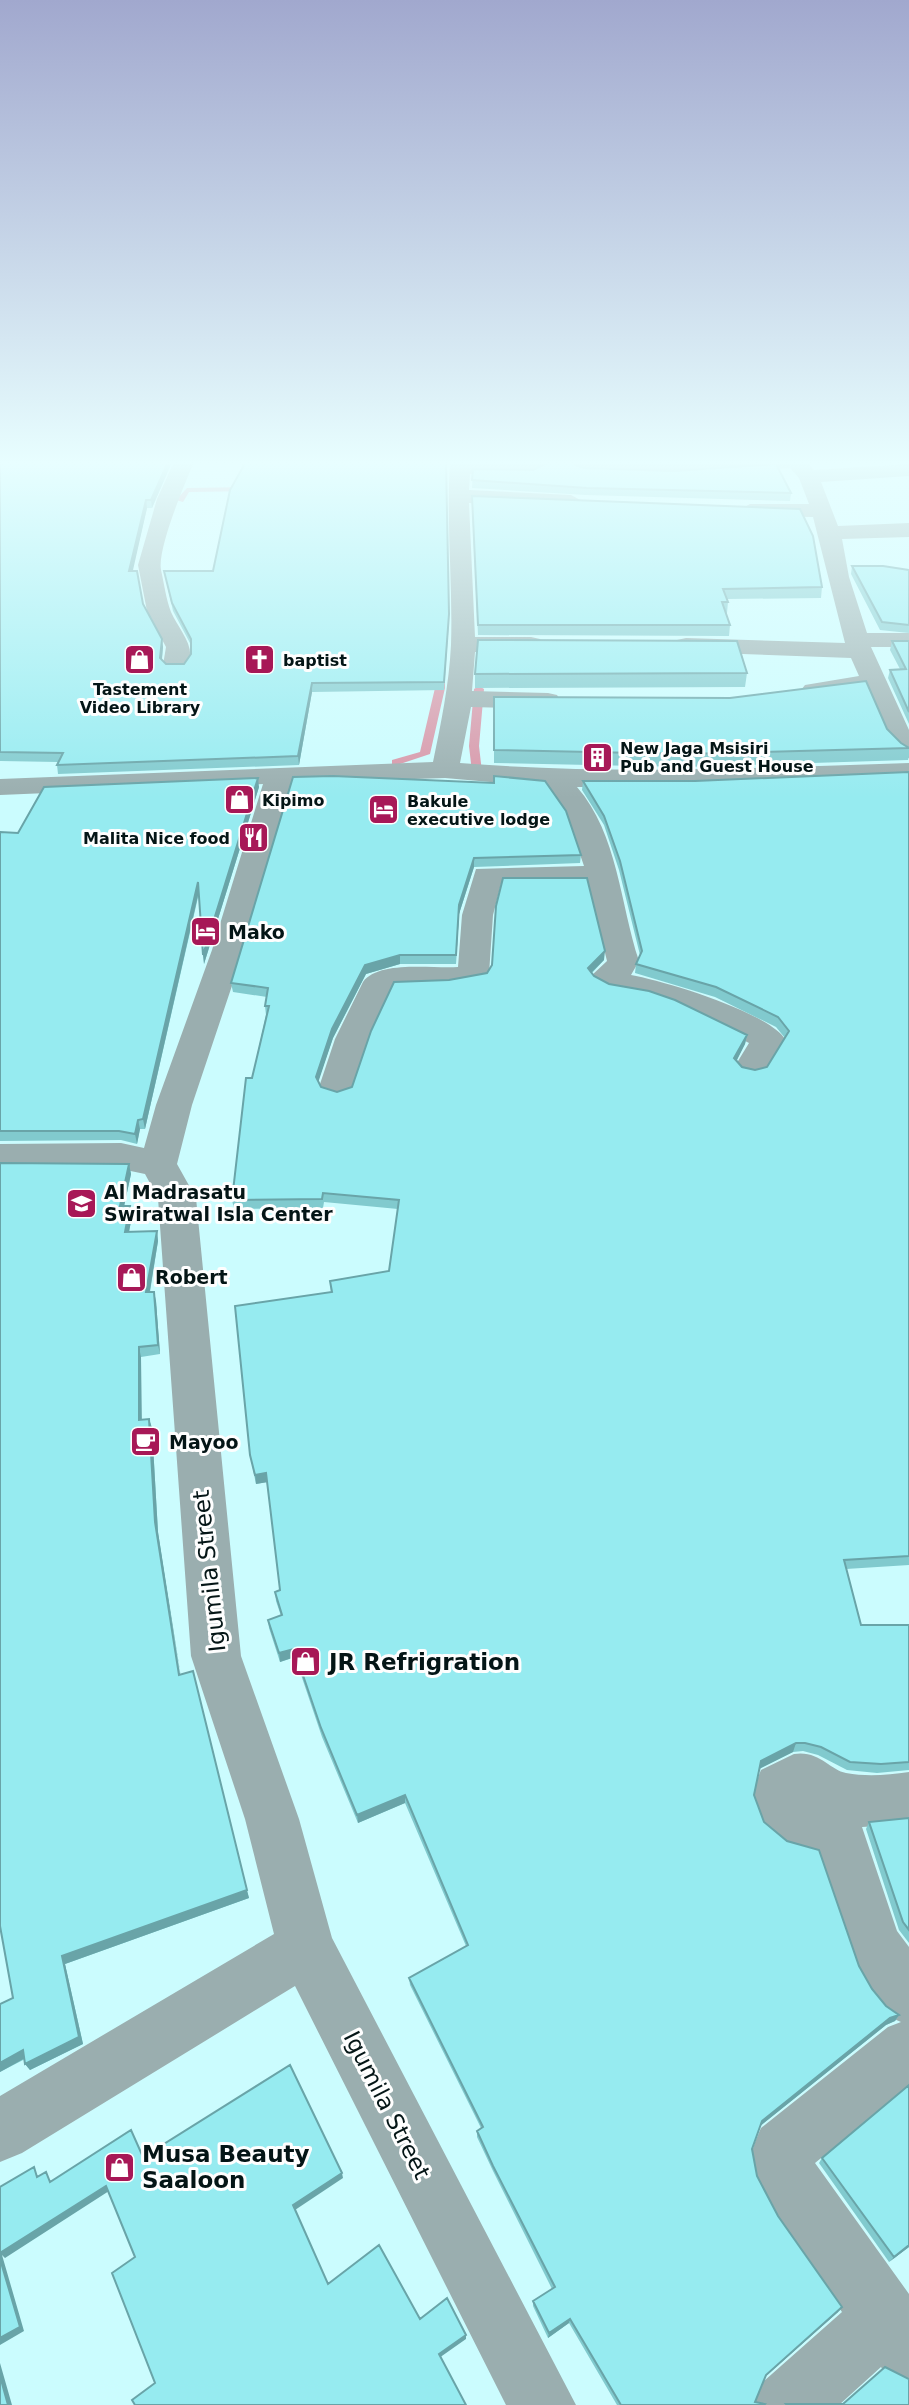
<svg xmlns="http://www.w3.org/2000/svg" width="909" height="2405" font-family="'DejaVu Sans',sans-serif">
	<rect width="100%" height="100%" fill="#cbfcfe"/>
	<g fill="none" stroke-linecap="round" stroke-linejoin="round">
		<path fill="#d896a8" fill-rule="evenodd" d="M249,487L253,489L252,491L189,492L183,502L176,500L187,488Z
			M440,671L445,674V688L430,754L400,764H392V760L420,752L435,688V674Z
			M479,686L484,689L479,746L482,772L477,775L472,772L469,746L474,689Z"/>
		<path fill="#9aaeaf" fill-rule="evenodd" d="M174,462H194C185,483 157,549 161,570C164,583 166,599 171,612C179,631 200,649 185,670H167L163,665L166,647L147,611L138,565L157,499Z
			M450,462H557L554,466L531,473L470,474L469,490L571,495L582,501L571,507L469,503L475,637H531L540,639L543,644L540,649L531,651L475,652L472,691L548,693L557,695L561,701L557,707L548,709L471,707L460,763C610,775 759,768 909,763V779L694,787H577C618,834 620,904 639,961L631,975C665,981 767,1012 785,1039L765,1074L753,1077L741,1074L735,1066L749,1043C717,1027 684,1008 649,998C629,993 602,996 590,977L607,961L588,884H501L493,915L489,974L485,981L449,987L393,989L369,1039L350,1095L337,1099L324,1095L319,1087L335,1039L363,982C379,960 433,969 458,967L462,915L476,869L584,866L568,819L546,787L445,778L292,783L244,950L192,1105L177,1164L196,1198L241,1656L299,1819L332,1938L576,2405H506L295,1986L22,2153L0,2162V2096L274,1934L245,1819L191,1656L158,1198L145,1174L121,1169L0,1170V1144L121,1143L144,1148L156,1105L212,950L263,784L0,795V779L433,762C441,723 449,685 451,645C453,584 446,523 450,462Z
			M570,462H807L814,470L909,464V476L821,482L838,526L909,523V537L842,539L849,577L867,633H909V647H871L909,730V758C883,752 875,713 865,691L814,698L805,695L801,690L805,685L859,676L851,658L686,652L677,650L674,645L677,640L686,638L845,643L813,517L750,516L739,510L750,504H809L799,478L790,468L673,476L584,473L577,471Z
			M794,1754C819,1750 830,1770 846,1773C867,1777 888,1775 909,1772V1824L862,1827L897,1931L909,1947V2086L815,2163L909,2294V2382L885,2373L881,2367L839,2405H754L764,2381L842,2312C818,2276 758,2206 752,2164C750,2151 756,2140 761,2128L888,2027L901,2022C854,2002 833,1900 818,1855C769,1849 740,1819 761,1770Z"/>
	</g>
	<path fill="#81cace" d="M0,462H172L152,508H147L132,571L143,604L163,647L162,660L166,664H184L191,654V645L173,611L164,571L449,622L444,690L312,692L299,765L58,774L57,765L58,762L0,761Z
		M874,462H909L875,464Z
		M575,465L584,468L791,493L790,501L586,495L472,488L473,469L533,470Z
		M472,506L822,587L821,598L727,599L728,602L727,613H726L730,625L729,636L478,635Z
		M852,566L909,570V633L880,630L851,574Z
		M892,641H909V724L888,678L890,670L900,669L890,650Z
		M747,673L745,687L475,688V674Z
		M494,697L887,729L901,743L909,747V756L908,760L684,767L494,763Z
		M909,772V1565L846,1569L861,1625H909V1770L877,1773L847,1770L818,1755L803,1751L793,1752L759,1769L754,1795L764,1822L859,1966L872,1989L886,2006L899,2015L895,2021L886,2025L760,2126L752,2149L757,2176L778,2216L838,2312L765,2377L755,2402L764,2405H617L569,2323L548,2338L533,2306V2301L552,2289L493,2171L477,2137V2131L481,2128L410,1985L409,1978L466,1946L405,1803L358,1823L322,1737L295,1657L280,1662L269,1628L268,1620L281,1616L276,1601L275,1592L280,1590L267,1482L256,1484L250,1455L331,1293L330,1281L389,1271L398,1209L324,1202L323,1208L234,1209L232,1200L252,1078L266,1015L265,1006L267,997L233,992L231,983L293,777L581,855L580,863L474,867L459,914L456,964H400L366,974L333,1038L318,1081L321,1087L337,1092L352,1087L449,980L604,960L592,973L594,976L609,984L747,1035L745,1044L736,1061L742,1067L755,1070L767,1067L785,1038L776,1027L715,997L635,973L636,964L640,955L619,870L604,825L582,790L583,781H695Z
		M259,787L204,964L199,893L145,1129H140L137,1144L121,1140L0,1141V832L18,833Z
		M129,1164L131,1174L124,1206L132,1216L129,1232L157,1231L158,1241L150,1292L156,1301L160,1354L141,1357V1419H149L152,1428L158,1532L180,1675L249,1898L65,1964L83,2044L30,2070L25,2064V2059L0,2072L13,1998Z
		M909,1818V1943L899,1930L866,1829L869,1822Z
		M909,2085V2247L889,2262L819,2163L822,2158Z"/>
	<path fill="#69a4a8" d="M168,462H172L152,508L151,500Z
		M146,500L147,508L131,579L129,571Z
		M162,639L163,647L161,667L160,658Z
		M312,683V692L299,765L298,756Z
		M258,778L259,787L204,964L203,955Z
		M474,858V867L459,914L456,964L459,905Z
		M198,882L199,891L145,1129L143,1119Z
		M605,951L604,960L587,977L588,968Z
		M400,955V964L366,974L333,1038L317,1086L316,1077L332,1029L365,965Z
		M747,1035L745,1044L733,1068L734,1058Z
		M138,1120L140,1129L137,1144L135,1134Z
		M129,1164L131,1174L122,1216L120,1206Z
		M130,1206L132,1216L127,1242L125,1232Z
		M157,1231L158,1241L148,1302L146,1292Z
		M154,1292L156,1301L160,1354L158,1345Z
		M139,1347L141,1357L142,1429L139,1420Z
		M149,1419L152,1428L158,1532L182,1684L155,1522Z
		M266,1473L268,1482L256,1484L255,1475Z
		M294,1649L295,1657L280,1662L279,1653Z
		M796,1743L793,1752L759,1769L761,1761Z
		M405,1795V1803L358,1823L357,1815Z
		M247,1890L249,1898L65,1964L83,2044L30,2070L25,2064L62,1956Z
		M899,2015L895,2021L886,2025L759,2127L762,2121L890,2018Z
		M23,2050L27,2057L0,2072V2063Z
		M342,2173L343,2178L295,2210L293,2205Z
		M106,2186L109,2191L5,2258L2,2255L24,2331L0,2345V2249Z
		M909,2245V2247L889,2262L894,2257Z
		M842,2307L838,2312L762,2379L766,2375Z
		M570,2319L569,2323L548,2338L549,2333Z
		M466,2335V2339L439,2358V2354Z
		M0,2363L12,2405H8L0,2376Z"/>
	<path fill="#96ebf0" stroke="#69a4a8" stroke-width="2" d="M0,462H168L151,500H146L129,571H137L143,604L162,639L160,658L166,664H184L191,654V639L172,603L164,571H213L230,490L243,467L244,462H446L449,614L444,682L312,683L298,756L57,765L63,753L0,752Z
		M549,462H573L575,465L584,468L674,471L776,464L791,493L587,488L472,480L473,469L533,470Z
		M472,496L800,509L813,536L822,587L723,589L728,602H722L730,625H478Z
		M852,566H883L909,570V625L882,622Z
		M478,640L737,641L747,673L475,674Z
		M892,641H909V712L890,670L906,669Z
		M866,681L887,729L901,743L909,748L686,754L494,750V697L730,698Z
		M909,772V1556L844,1560L861,1625H909V1762L881,1764L850,1762L821,1747L805,1743H796L761,1761L754,1795L764,1822L787,1841L819,1850L859,1966L872,1989L886,2006L899,2015L890,2018L762,2121L752,2149L757,2176L778,2216L842,2307L766,2375L755,2402L765,2404L764,2405H621L570,2319L549,2333L533,2301L555,2287L493,2166L477,2131L483,2127L409,1978L468,1945L405,1795L357,1815L321,1728L294,1649L279,1653L268,1620L282,1615L275,1592L280,1590L266,1473L255,1475L250,1455L235,1306L332,1292L330,1281L389,1271L399,1200L323,1193L322,1199L232,1200L246,1078H252L269,1006H265L268,988L231,983L293,777L333,776L494,783V776L545,781L566,811L581,855L474,858L459,905L456,955H400L365,965L332,1029L316,1077L321,1087L337,1092L352,1087L371,1031L394,982L449,980L487,973L492,965L496,906L503,878H587L605,951L588,968L594,976L609,984L649,991L675,1000L747,1035L734,1058L742,1067L755,1070L767,1067L789,1031L778,1017L716,987L636,964L642,951L620,861L604,816L583,781H695Z
		M258,778L203,955L198,882L143,1119L138,1120L135,1134L119,1131H0V832L18,833L44,787Z
		M0,1163L129,1164L120,1206H130L125,1232L157,1231L146,1292H154L158,1345L139,1347V1420L149,1419L155,1522L179,1675L193,1671L247,1890L62,1956L79,2037L25,2064L23,2050L0,2063V2004L13,1998L0,1926Z
		M909,1818V1930L903,1922L869,1822Z
		M290,2065L342,2173L293,2205L328,2284L379,2245L420,2319L447,2298L466,2335L439,2354L466,2405H135L132,2400L155,2383L112,2273L135,2257L106,2186L0,2253V2187L34,2167L37,2177L46,2172L50,2182L131,2130L143,2157Z
		M909,2085V2245L894,2257L822,2158Z
		M0,2259L20,2327L0,2338Z
		M885,2367L909,2379V2405H787L786,2404H843Z
		M0,2376L8,2405H0Z"/>
	<linearGradient id="sky" x2="0" y2="1"><stop stop-color="#a1a8ce"/><stop offset="0.58" stop-color="#e8feff"/><stop offset="1" stop-color="#e8feff" stop-opacity="0"/></linearGradient>
	<rect width="909" height="798" fill="url(#sky)"/>
	<defs>
		<symbol id="shop-square" viewBox="-11 -11 22 22"><rect x="-9" y="-9" width="18" height="18" rx="4" fill="#a71857" stroke="#fefefe"/><path d="M-5-2.5h2.3a2.7 3.5 0 0 1 5.4 0H5L5.5 6h-11ZM-1.5-2.5h3a1.5 2.3 0 0 0-3 0Z" fill="#fff"/></symbol>
		<symbol id="church-square" viewBox="-11 -11 22 22"><rect x="-9" y="-9" width="18" height="18" rx="4" fill="#a71857" stroke="#fefefe"/><path d="M-1.2-6h2.4v3.5h3.3v2.4h-3.3V6h-2.4V-.1h-3.3v-2.4h3.3Z" fill="#fff"/></symbol>
		<symbol id="building-square" viewBox="-11 -11 22 22"><rect x="-9" y="-9" width="18" height="18" rx="4" fill="#a71857" stroke="#fefefe"/><path d="M-4-6H4V6H1V3H-1V6H-4ZM-2.5-4.3h1.7v1.8h-1.7ZM.8-4.3h1.7v1.8H.8ZM-2.5-1h1.7V.8h-1.7ZM.8-1h1.7V.8H.8Z" fill="#fff"/></symbol>
		<symbol id="hotel-square" viewBox="-11 -11 22 22"><rect x="-9" y="-9" width="18" height="18" rx="4" fill="#a71857" stroke="#fefefe"/><path d="M-6-4.5h1.5V1H6V5H4.5V3h-9V5H-6ZM-4 0a1.8 1.8 0 1 1 3.6 0ZM.5 0V-2.5h3Q6-2.5 6 0Z" fill="#fff"/></symbol>
		<symbol id="restaurant-square" viewBox="-11 -11 22 22"><rect x="-9" y="-9" width="18" height="18" rx="4" fill="#a71857" stroke="#fefefe"/><path d="M-5-6h1v4h1v-4h1v4h1v-4h1v5L-1.5 .5V6h-2V.5L-5-1ZM5-6V6H3V1.5H1.5Q1.5-4 5-6Z" fill="#fff"/></symbol>
		<symbol id="school-square" viewBox="-11 -11 22 22"><rect x="-9" y="-9" width="18" height="18" rx="4" fill="#a71857" stroke="#fefefe"/><path d="M0-5L7-2L0 1L-7-2ZM-4 1L0 2.5L4 1V4Q0 6-4 4Z" fill="#fff"/></symbol>
		<symbol id="cafe-square" viewBox="-11 -11 22 22"><rect x="-9" y="-9" width="18" height="18" rx="4" fill="#a71857" stroke="#fefefe"/><path d="M-5.5-4.5H6V0H3Q3 3.5 0 3.5H-2.5Q-5.5 3.5-5.5 0ZM3-3.2v2h1.7v-2ZM-6 4.5H4V6H-6Z" fill="#fff"/></symbol>
	</defs>
	<g fill-rule="evenodd">
		<use href="#shop-square" x="122" y="642" width="35" height="35"/>
		<use href="#church-square" x="242" y="642" width="35" height="35"/>
		<use href="#building-square" x="580" y="740" width="35" height="35"/>
		<use href="#shop-square" x="222" y="782" width="35" height="35"/>
		<use href="#hotel-square" x="366" y="792" width="35" height="35"/>
		<use href="#restaurant-square" x="236" y="820" width="35" height="35"/>
		<use href="#hotel-square" x="188" y="914" width="35" height="35"/>
		<use href="#school-square" x="64" y="1186" width="35" height="35"/>
		<use href="#shop-square" x="114" y="1260" width="35" height="35"/>
		<use href="#cafe-square" x="128" y="1424" width="35" height="35"/>
		<use href="#shop-square" x="288" y="1644" width="35" height="35"/>
		<use href="#shop-square" x="102" y="2150" width="35" height="35"/>
	</g>
	<g text-anchor="middle" stroke-width="6" stroke-linejoin="round" paint-order="stroke">
		<g font-size="16" font-weight="bold" fill="#041516" stroke="#fefefe" text-anchor="start">
			<text x="283" y="666">baptist</text>
			<text x="140" y="695" text-anchor="middle">Tastement<tspan x="140" dy="18">Video Library</tspan></text>
			<text x="620" y="754">New Jaga Msisiri<tspan x="620" dy="18">Pub and Guest House</tspan></text>
			<text x="262" y="806">Kipimo</text>
			<text x="407" y="807">Bakule<tspan x="407" dy="18">executive lodge</tspan></text>
			<text x="230" y="844" text-anchor="end">Malita Nice food</text>
		</g>
		<g font-size="19" font-weight="bold" fill="#041516" stroke="#fefefe" text-anchor="start">
			<text x="228" y="939">Mako</text>
			<text x="104" y="1199">Al Madrasatu<tspan x="104" dy="22">Swiratwal Isla Center</tspan></text>
			<text x="155" y="1284">Robert</text>
			<text x="169" y="1449">Mayoo</text>
		</g>
		<g font-size="23" fill="#041516" stroke="#fefefe">
			<text transform="translate(209 1571) rotate(-96)" y="8">Igumila Street</text>
			<text transform="translate(387 2105) rotate(63)" y="8">Igumila Street</text>
		</g>
		<g font-size="23" font-weight="bold" fill="#041516" stroke="#fefefe" text-anchor="start">
			<text x="329" y="1670">JR Refrigration</text>
			<text x="142" y="2162">Musa Beauty<tspan x="142" dy="26">Saaloon</tspan></text>
		</g>
	</g>
</svg>
